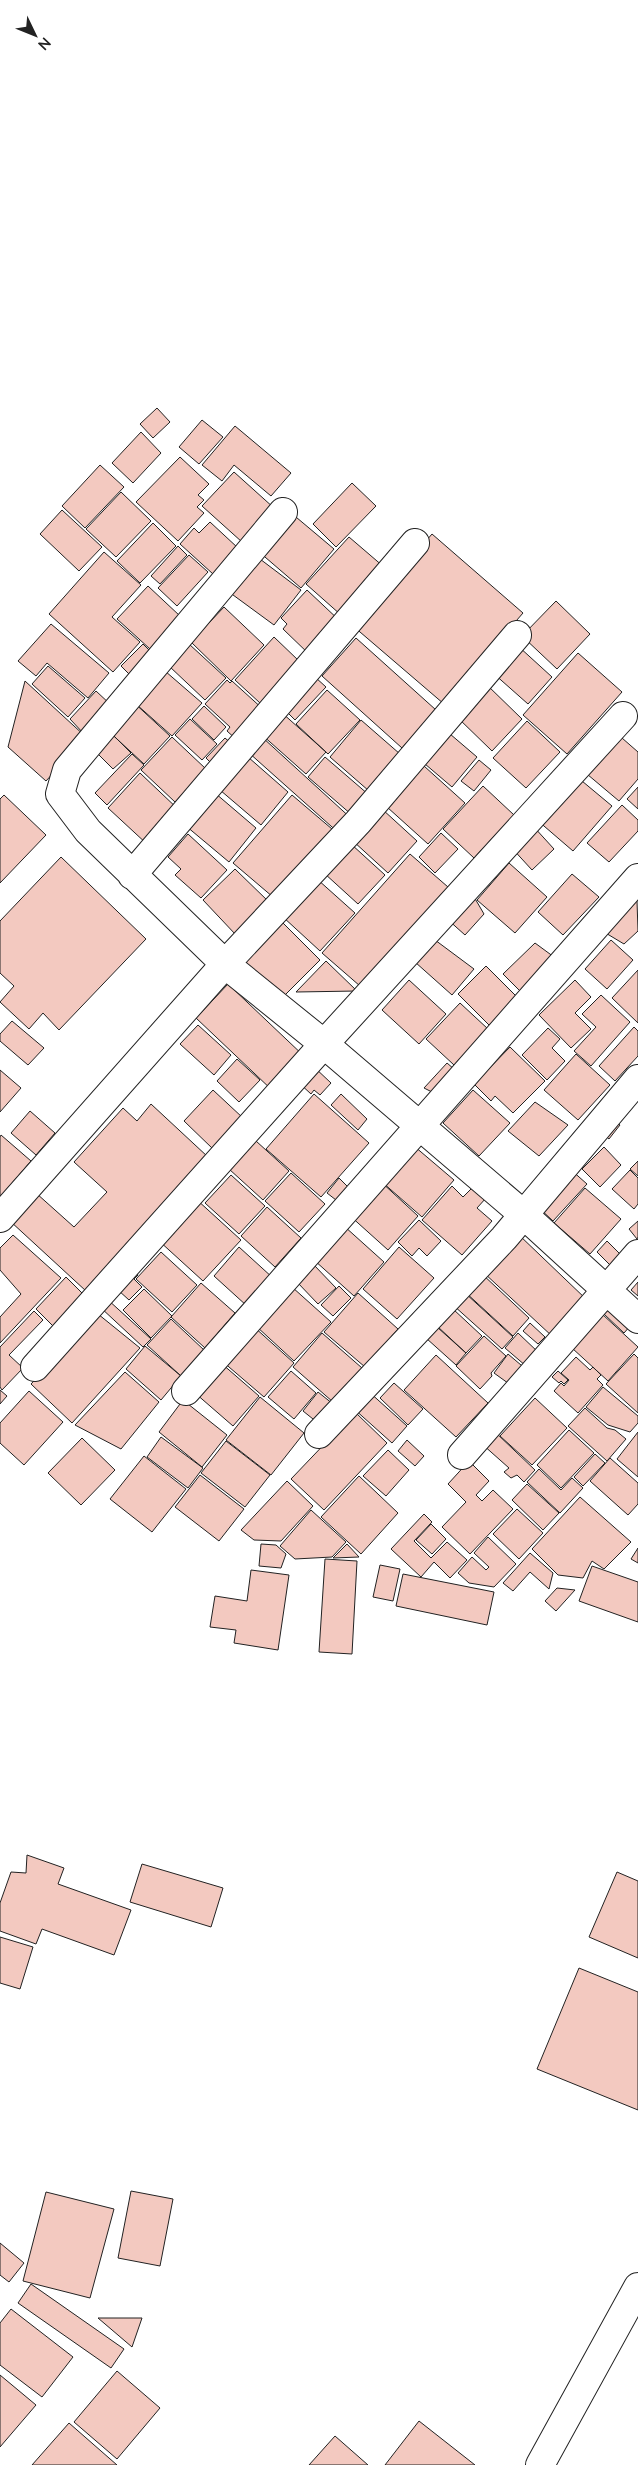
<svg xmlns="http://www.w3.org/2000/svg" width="638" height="2465" font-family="Lato,sans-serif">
	<rect width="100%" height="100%" fill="#fff"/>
	<path fill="#f3c9c0" stroke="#222" d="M157,408L170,422L153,438L140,424Z
		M202,420L223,437L199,464L179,447Z
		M235,426L291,473L271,496L234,465L222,481L202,465Z
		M141,432L161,453L133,483L112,463Z
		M180,457L209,484L198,495L204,500L197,507L204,513L178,541L136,502Z
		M100,465L124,487L85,528L62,506Z
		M234,472L274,508L242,542L202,506Z
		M352,483L376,506L336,547L313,524Z
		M121,492L151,521L116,557L86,529Z
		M62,510L102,547L79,571L40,534Z
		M290,512L334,549L301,588L258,551Z
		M210,522L238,548L213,574L180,544L194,528L199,533Z
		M153,523L176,546L140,583L117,561Z
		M432,534L523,613L444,704L353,626Z
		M349,537L384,567L341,615L306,584Z
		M178,546L187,555L160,584L151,576Z
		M104,552L141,585L112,617L140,642L113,672L49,614Z
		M189,555L208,572L177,606L158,588Z
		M256,556L301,590L274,625L229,592Z
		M148,586L180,616L150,649L117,619Z
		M307,590L341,622L310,655L283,629L287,624L281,618Z
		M556,601L590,634L557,669L522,636Z
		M224,607L264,645L231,681L191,642Z
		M51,624L109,673L88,698L47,663L36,676L18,661Z
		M274,637L299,661L260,703L235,680Z
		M356,638L436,710L402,748L322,676Z
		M143,644L154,655L133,678L121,666Z
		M189,644L226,678L205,700L169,666Z
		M518,646L552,677L528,704L493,673Z
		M578,653L622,692L567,754L523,715Z
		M48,666L85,698L68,717L32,684Z
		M165,671L202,703L172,736L136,704Z
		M315,677L326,687L295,720L284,709Z
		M227,680L230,683L232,681L264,710L237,740L227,731L230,727L205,704Z
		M25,681L86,737L46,781L8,747Z
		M486,684L522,719L492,751L456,716Z
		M327,690L360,720L328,754L296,724Z
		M96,691L111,705L84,734L70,719Z
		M130,699L170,736L144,764L104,727Z
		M204,706L226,727L214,740L192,719Z
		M281,712L326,752L306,774L261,734Z
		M190,719L217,744L202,760L175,735Z
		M361,720L400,754L369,791L330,757Z
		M527,721L560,752L526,788L493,758Z
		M443,728L477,757L452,787L418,758Z
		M614,731L638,752V779L619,801L581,769Z
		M113,735L131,753L113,769L96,752Z
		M172,737L206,769L175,802L141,770Z
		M262,737L354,821L341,835L248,752Z
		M225,738L233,745L214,766L206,758Z
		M132,754L144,765L107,805L95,793Z
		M248,757L288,792L261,825L220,790Z
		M325,757L369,795L352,815L308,777Z
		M479,760L491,770L474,791L461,781Z
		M424,766L465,803L428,844L387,807Z
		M140,773L180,811L148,845L108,808Z
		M576,776L612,806L573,851L537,820Z
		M483,786L514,815L474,858L443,829Z
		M638,787V809L627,799Z
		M215,793L256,828L229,862L186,826Z
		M4,795L46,835L0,883V799Z
		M292,795L332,829L273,897L233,863Z
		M622,805L638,820V831L609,862L587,843Z
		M382,809L417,841L388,873L353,841Z
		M533,826L554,849L532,870L510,846Z
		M441,833L458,849L435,873L419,857Z
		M188,834L227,870L201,898L175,875L181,869L168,857Z
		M351,844L385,875L358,904L324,873Z
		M410,854L448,887L360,986L322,953Z
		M61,857L146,939L59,1030L43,1013L29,1029L0,1002L14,986L0,973V921Z
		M509,863L547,897L515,933L477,900Z
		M235,869L269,902L236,935L203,900Z
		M572,874L599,897L563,935L538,912Z
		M317,879L355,913L320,951L283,917Z
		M470,890L484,914L465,935L446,918Z
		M637,901L638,931L624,944L604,932Z
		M281,921L320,960L280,1000L241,966Z
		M431,937L474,969L452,995L415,962Z
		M611,940L633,960L607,989L585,969Z
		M535,943L554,957L520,991L503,974Z
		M326,961L357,991L296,992Z
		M486,966L519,999L491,1027L458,994Z
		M638,970V1023L612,998Z
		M409,980L446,1014L419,1044L382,1010Z
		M575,980L591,997L575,1013L591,1029L571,1048L539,1015Z
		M228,984L306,1058L274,1092L196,1018Z
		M601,995L630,1022L591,1066L574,1051L596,1027L582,1014Z
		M460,1003L488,1029L454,1065L426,1039Z
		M12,1021L44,1048L28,1065L0,1041V1034Z
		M198,1025L231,1055L214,1075L180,1044Z
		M634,1027L638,1031V1056L615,1081L599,1066Z
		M548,1028L560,1039L552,1048L565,1061L547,1080L522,1055Z
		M510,1047L545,1081L513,1113L495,1096L491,1101L474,1084Z
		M576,1054L610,1085L578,1120L544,1090Z
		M237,1059L260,1080L239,1102L217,1081Z
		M447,1063L454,1069L432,1092L424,1088Z
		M313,1066L331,1083L320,1095L314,1090L311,1094L298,1082Z
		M0,1070L21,1088L0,1112Z
		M213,1090L243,1118L213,1149L184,1121Z
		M473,1090L510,1123L479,1156L443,1123Z
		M314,1094L369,1143L321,1197L266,1149Z
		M341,1094L367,1119L358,1130L331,1105Z
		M535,1102L568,1125L539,1156L508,1131Z
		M151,1104L208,1157L86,1291L10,1221L36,1193L74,1227L107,1192L74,1162L123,1108L137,1121Z
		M30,1111L55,1133L36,1155L11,1133Z
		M612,1119L620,1125L609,1139L602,1133Z
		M1,1135L31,1161L0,1197V1137Z
		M256,1141L289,1171L263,1200L229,1169Z
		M414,1146L454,1180L422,1217L382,1182Z
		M604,1147L621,1165L600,1187L582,1169Z
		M638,1161V1176L630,1169Z
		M570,1169L587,1184L553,1221L537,1206Z
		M630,1170L638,1178V1204L634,1209L612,1189Z
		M291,1173L325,1204L299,1232L265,1201Z
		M231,1175L265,1206L239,1234L205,1203Z
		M339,1178L348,1187L336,1200L327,1193Z
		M379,1180L418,1216L388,1250L348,1214Z
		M452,1186L463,1197L472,1188L486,1198L477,1208L492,1221L462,1255L422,1220Z
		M585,1188L621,1219L590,1254L554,1223Z
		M196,1199L241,1240L203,1281L158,1240Z
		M267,1207L301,1238L275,1267L241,1236Z
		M419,1220L441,1241L427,1256L419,1248L412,1256L398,1242Z
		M638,1221V1237L637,1239L629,1229Z
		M344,1226L384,1262L354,1296L314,1260Z
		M518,1234L587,1300L553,1337L483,1272Z
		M13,1235L61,1278L0,1343V1317L21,1294L0,1270V1248Z
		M607,1241L622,1256L612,1267L597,1252Z
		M239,1247L273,1278L247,1306L214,1276Z
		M399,1247L434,1278L397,1319L363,1289Z
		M161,1252L197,1285L172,1312L136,1279Z
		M314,1265L336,1288L318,1304L297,1282Z
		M135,1271L138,1275L134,1279L142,1287L129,1300L118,1290Z
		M481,1273L529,1318L513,1336L464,1291Z
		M66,1277L86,1297L56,1329L36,1309Z
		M638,1282V1296L631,1290Z
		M201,1283L235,1313L205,1348L171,1317Z
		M339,1286L351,1298L333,1316L321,1305Z
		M292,1287L331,1322L294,1361L256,1326Z
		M144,1289L172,1316L151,1338L123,1310Z
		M464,1292L513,1337L502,1349L453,1305Z
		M358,1293L398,1329L365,1367L324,1332Z
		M107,1299L151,1339L143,1347L100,1307Z
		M610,1306L631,1325L624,1333L604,1314Z
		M453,1309L482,1336L466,1353L437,1326Z
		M34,1311L43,1320L9,1355L23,1368L2,1390L0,1387V1347Z
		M98,1314L140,1348L72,1423L31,1384Z
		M602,1314L638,1347L608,1381L572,1348Z
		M171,1319L204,1350L181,1376L147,1345Z
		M530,1323L545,1337L538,1344L523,1331Z
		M253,1326L294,1363L264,1397L222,1361Z
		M437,1327L466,1353L456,1365L426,1338Z
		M322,1333L362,1368L333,1402L293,1367Z
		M518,1333L539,1353L526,1366L505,1348Z
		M484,1336L506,1356L491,1373L492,1376L480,1389L456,1366Z
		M145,1346L181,1376L161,1400L126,1369Z
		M508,1354L528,1371L512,1386L494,1373Z
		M634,1354L638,1358V1413L606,1384Z
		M436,1355L488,1403L456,1437L404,1390Z
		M576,1357L590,1370L593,1367L601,1375L597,1379L603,1385L578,1413L554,1391L561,1383L564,1386L569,1380L561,1373Z
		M221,1363L259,1396L233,1426L195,1393Z
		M291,1371L316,1393L294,1419L268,1397Z
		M558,1371L568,1380L564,1384L561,1381L559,1383L552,1377Z
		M125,1372L159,1402L121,1449L75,1425Z
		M394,1383L423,1409L408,1425L380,1398Z
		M603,1387L638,1416V1423L630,1432L608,1425L586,1407Z
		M0,1390L7,1396L0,1404Z
		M29,1391L63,1422L24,1465L0,1443V1423Z
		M368,1391L407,1426L392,1443L353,1408Z
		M318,1392L333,1404L318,1423L303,1411Z
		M260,1397L304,1433L271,1475L226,1440Z
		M535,1398L567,1428L532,1465L500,1436Z
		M183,1400L227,1435L202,1467L159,1432Z
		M585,1408L607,1428L615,1430L626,1439L607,1461L568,1426Z
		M355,1412L387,1443L324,1510L291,1479Z
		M569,1430L594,1453L561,1488L537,1465Z
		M494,1431L535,1470L524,1482L517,1475L511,1478L504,1472L509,1468L482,1444Z
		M638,1432V1477L617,1459Z
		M161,1437L203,1468L188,1488L147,1457Z
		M82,1438L115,1470L81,1505L48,1473Z
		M407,1440L424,1456L415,1466L398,1451Z
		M226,1441L270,1475L245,1507L201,1473Z
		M388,1450L409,1470L386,1496L363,1476Z
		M595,1454L605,1463L583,1486L574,1477Z
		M144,1456L186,1489L152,1532L110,1499Z
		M610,1458L638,1483V1504L628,1515L590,1481Z
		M469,1461L489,1481L476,1495L482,1501L493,1490L513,1509L470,1554L442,1527L466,1502L448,1484Z
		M539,1469L561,1490L572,1478L583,1488L560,1513L527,1482Z
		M200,1475L244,1509L219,1541L175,1507Z
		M359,1476L398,1513L361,1554L321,1517Z
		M287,1481L313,1506L281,1541L254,1540L241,1530Z
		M527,1484L559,1513L543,1530L512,1500Z
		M580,1497L631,1542L604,1569L592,1561L583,1578L558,1575L532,1549Z
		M517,1509L543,1533L519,1559L493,1534Z
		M311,1510L346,1542L332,1557L295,1559L280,1546Z
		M424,1514L432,1522L414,1541L431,1558L447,1542L467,1560L450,1578L434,1562L421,1577L391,1549Z
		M431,1524L446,1539L432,1554L416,1540Z
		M488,1537L516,1564L494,1587L469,1583L458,1573L472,1557L486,1570L489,1567L474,1553Z
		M261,1544L276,1545L286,1554L281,1568L259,1566Z
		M347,1544L359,1557L333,1558Z
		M638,1548V1563L631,1559Z
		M530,1553L553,1573L549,1589L530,1572L513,1591L503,1583Z
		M325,1559L357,1561L352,1654L319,1652Z
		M380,1565L400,1569L393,1601L373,1597Z
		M592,1566L638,1582V1622L579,1601Z
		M251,1570L289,1575L278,1650L234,1643L236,1630L210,1627L215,1596L247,1601Z
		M403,1574L494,1592L487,1625L396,1606Z
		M557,1588L575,1590L556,1611L545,1601Z
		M27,1855L64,1868L58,1884L131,1910L114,1955L42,1929L36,1944L0,1931V1903L11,1872L26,1873Z
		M142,1864L223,1888L211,1927L130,1902Z
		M617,1872L638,1881V1958L589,1937Z
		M0,1937L33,1947L20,1989L0,1983Z
		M579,1968L638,1992V2110L537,2069Z
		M131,2191L173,2199L160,2266L118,2258Z
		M46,2192L114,2209L90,2298L23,2281Z
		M0,2243L24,2263L9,2282L0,2275Z
		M31,2284L124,2349L111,2368L18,2303Z
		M11,2309L73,2357L42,2397L0,2365V2323Z
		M98,2318H142L132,2347Z
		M117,2371L160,2408L117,2459L74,2422Z
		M0,2375L36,2405L0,2447Z
		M419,2421L475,2465H385Z
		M69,2423L117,2465H32Z
		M335,2436L368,2465H309Z"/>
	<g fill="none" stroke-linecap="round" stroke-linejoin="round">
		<defs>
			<path id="minor" d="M283,512L67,770L60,794L88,831L225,964L324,1044L524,1215L638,1319
				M132,875L415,543
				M0,1218L225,964L358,822L517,635
				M35,1367L324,1044L623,716
				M186,1391L638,878
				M319,1434L504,1238L638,1079
				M462,1455L638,1254
				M540,2465L638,2287"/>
		</defs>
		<use href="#minor" stroke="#222" stroke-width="30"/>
		<use href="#minor" stroke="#fff" stroke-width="28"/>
	</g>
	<g transform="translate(35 35) rotate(133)" stroke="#ffffff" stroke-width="4" paint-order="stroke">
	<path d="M0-4L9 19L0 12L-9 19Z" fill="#222222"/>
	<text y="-8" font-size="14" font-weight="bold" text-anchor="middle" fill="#222222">N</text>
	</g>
</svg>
